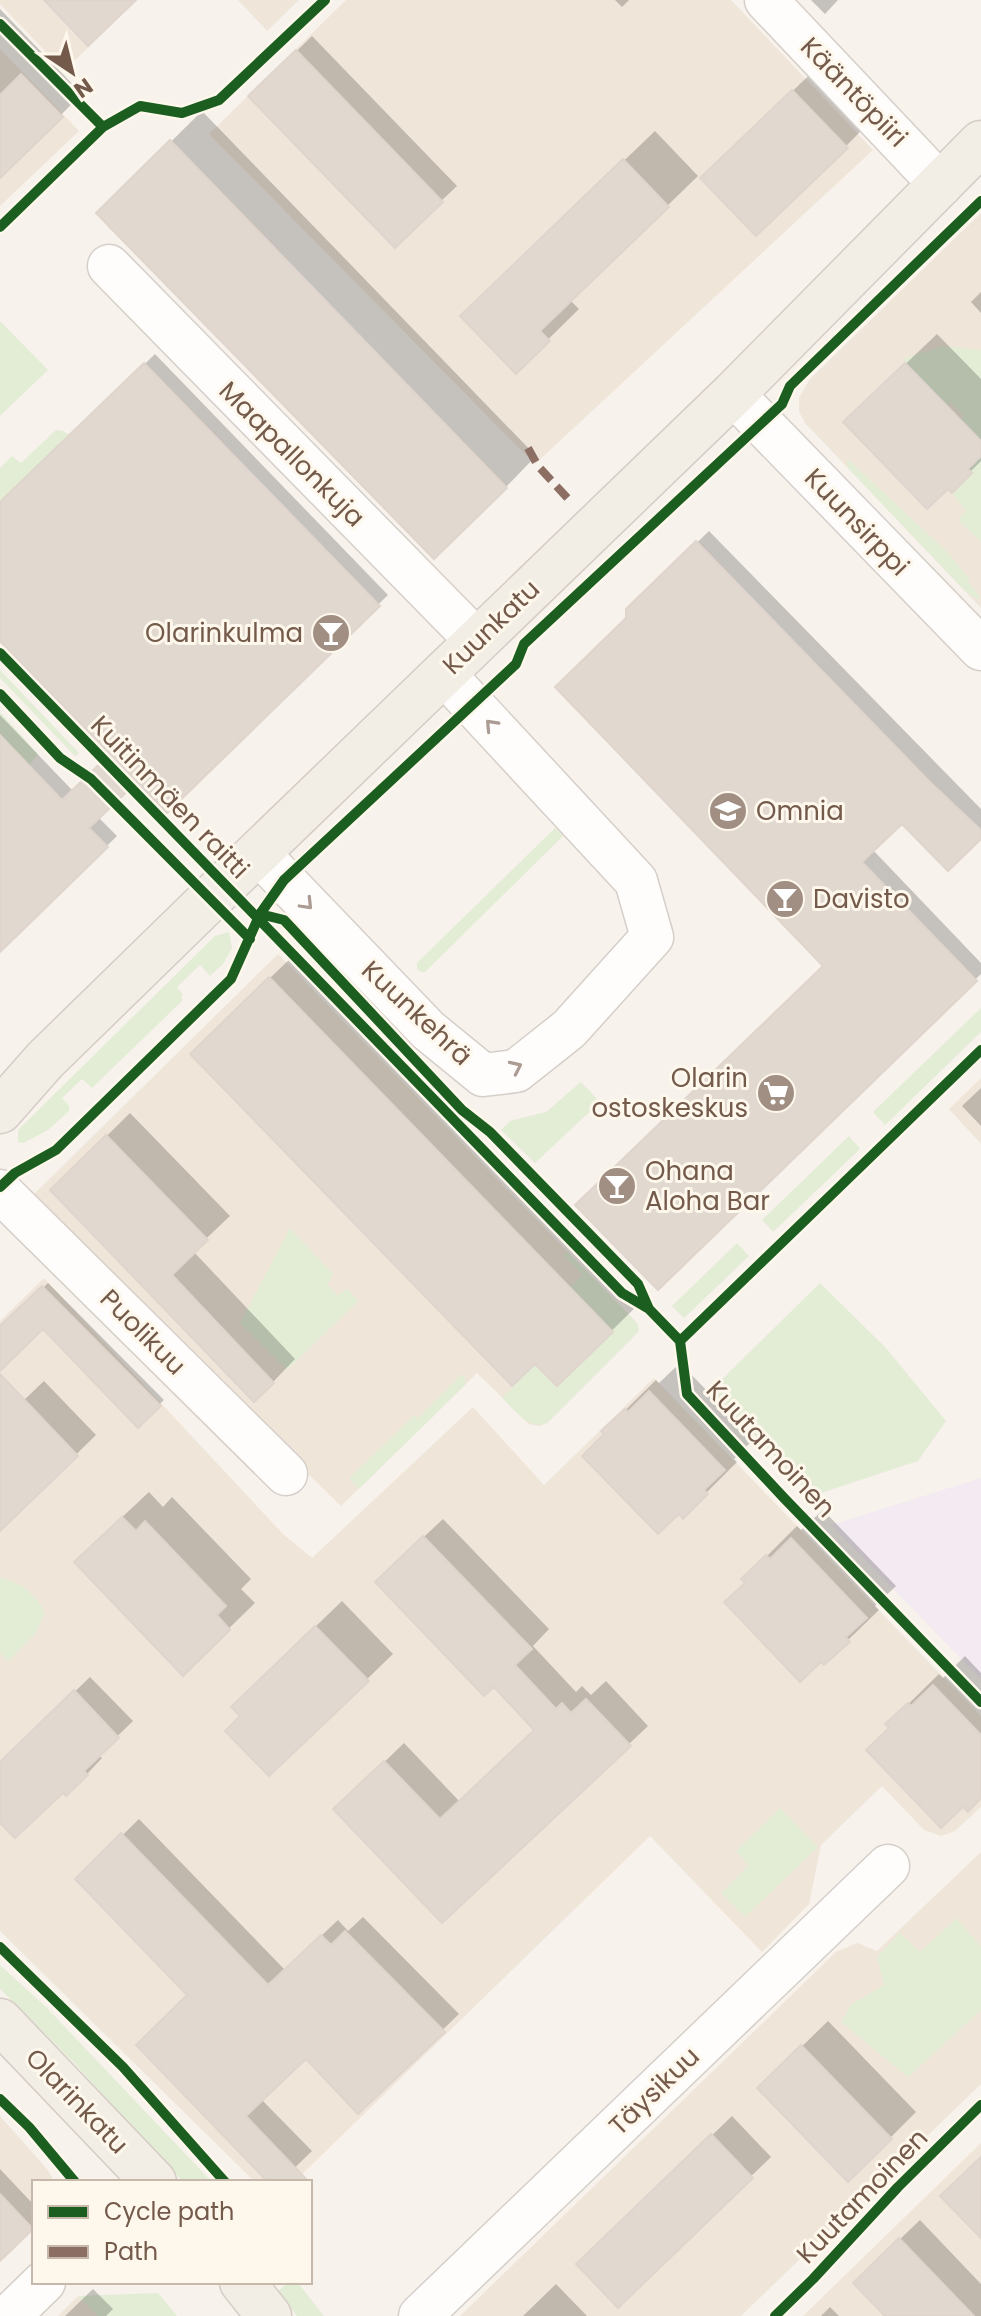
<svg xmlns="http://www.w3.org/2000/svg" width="981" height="2316" font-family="Poppins,sans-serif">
	<rect width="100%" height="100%" fill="#f7f2eb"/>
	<path fill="#f0e5d9" d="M0,0H137L64,71L0,4Z
		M238,0H299L267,31Z
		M346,0H731L873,150L535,464L209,134Z
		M0,49L79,131L0,206Z
		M981,213V608L805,423L799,411V398L810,379Z
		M278,954L637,1323L639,1331L547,1423L539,1426L529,1424L477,1373L341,1506L223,1391L33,1195Z
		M981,1078V1144L949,1109Z
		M44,1278L283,1534L312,1558L473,1407L544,1485L654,1378L981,1716V1807L955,1831L941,1836L924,1830L882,1786L821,1845L809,1904L762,1952L650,1836L294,2182H255L0,1931V1321Z
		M981,1852V2084L741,2316H460L836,1952L857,1943L877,1951Z
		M0,2116L47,2169L55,2182H34V2228L0,2261Z
		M981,2143V2316H803Z
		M78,2296L98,2316H58Z"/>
	<path fill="#f3eaf2" d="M981,1478V1679L831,1525Z"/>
	<path fill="#e3edd6" d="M0,321L48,370L0,416Z
		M944,346L981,350V441L961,419L964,416L951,402L947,406L902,359Z
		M56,430L63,431L69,435L0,502V468L12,456L21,463Z
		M981,456V542L958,520L966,511L952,493L971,473L968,469Z
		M849,460L947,552L969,578L968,581L981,598L977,599L965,591L848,468L846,463Z
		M0,670L79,753L75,756L0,678Z
		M0,712L38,754L29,765L0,735Z
		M555,828L563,836L425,972H421L417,969V963Z
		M229,932L232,948L223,964L210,976L200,965L177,987L183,995L181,998L183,1000L92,1088L82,1079L62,1098L69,1106V1111L48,1130L23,1143L18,1142V1130L215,936Z
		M981,1008V1032L885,1125L873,1112Z
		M581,1082L600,1102L535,1163L501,1130L510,1121L546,1112Z
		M849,1136L860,1149L773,1232L762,1220Z
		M290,1228L333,1274L327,1284L338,1296L347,1288L358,1301L287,1370L240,1323Z
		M737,1243L749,1256L684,1318L672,1306Z
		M567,1252L637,1323L639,1331L547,1423C527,1430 516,1411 502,1398L535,1364L558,1386L613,1332L570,1287L582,1275L563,1255Z
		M820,1283L886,1348L946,1421L918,1461L812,1496L711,1390Z
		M462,1374L466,1379L465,1385L359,1489L349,1478L415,1415L418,1418Z
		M0,1578C19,1580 38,1596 45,1613L35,1634L8,1662L0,1653Z
		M780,1808L818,1847L745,1917L721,1893L749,1865L736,1851Z
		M957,1918L981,1947V2010L908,2077L841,2022L852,2004L884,1985L877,1957L900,1933L920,1952Z
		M0,1965L47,2008L212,2182H183L74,2063L0,1989Z
		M289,2282H297L324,2316H297L277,2292Z
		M158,2293L177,2316H98L78,2296Z"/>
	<path fill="#0003" d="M615,0H629L622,7Z
		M811,0H838L825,14Z
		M0,9L82,94L0,175Z
		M312,36L457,186L395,245L251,96Z
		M824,61L876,116L846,146L733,148Z
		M202,111L536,456L506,487L99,213Z
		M655,131L698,176L570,300L579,309L516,371L493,286Z
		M981,292V313L971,302Z
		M937,334L981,379V461L952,490L876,392Z
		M155,354L388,595L167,810L137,780L98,817L117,836L0,949V715L73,791L113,754L0,638V505Z
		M709,531L981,809V836L902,821L872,849L981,963V974L658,1287L826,966L628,619V610Z
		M296,953L638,1305L557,1384L218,1028Z
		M981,1088V1126L962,1106Z
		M130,1113L230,1216L193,1251L295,1359L273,1382L52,1190Z
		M48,1283L164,1400L138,1425L43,1327L0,1368V1329Z
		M680,1363L754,1439L734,1459L737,1462L683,1516L604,1431L656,1380L659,1383Z
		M44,1381L96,1435L0,1529V1423Z
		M149,1492L163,1507L172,1497L251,1579L241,1589L255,1603L183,1673L102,1536Z
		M823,1510L896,1586L875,1606L879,1610L848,1640L744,1579L797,1526L801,1530Z
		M443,1519L549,1629L533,1646L576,1692L582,1686L591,1695L606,1681L648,1726L443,1920L336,1809L404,1743L460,1802L536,1729L396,1563Z
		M342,1601L393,1654L269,1774L242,1716L259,1681Z
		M965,1656L981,1673V1796L888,1724L939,1674L943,1678Z
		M90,1677L133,1721L98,1755L102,1758L87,1774L63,1790L0,1820V1764Z
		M139,1819L285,1970L338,1920L348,1931L363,1917L459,2014L358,2111L306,2056L261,2099L312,2151L280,2182H270L190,1995L78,1879Z
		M828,2021L916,2112L890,2138L785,2063Z
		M732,2116L771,2157L618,2305L579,2264Z
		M0,2169L34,2205V2225L0,2258Z
		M920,2220L981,2284V2316H888L875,2263Z
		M556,2284L587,2316H523Z
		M93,2289L113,2309L106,2316H65Z
		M830,2307L839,2316H821Z"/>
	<path fill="#e1d8d0" stroke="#dfd5cd" stroke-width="2" d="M44,0H136L88,46Z
		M296,50L443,202L395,248L248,96Z
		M21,74L63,117L0,178V95Z
		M792,90L848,148L756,236L700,178Z
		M170,140L507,488L434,559L96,213Z
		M623,159L669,207L540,331L550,341L516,374L460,316Z
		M144,363L380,606L167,813L137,782L89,828L108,847L0,952V735L62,800L110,754L0,641V502Z
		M905,363L981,441V456L968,469L972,473L952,493L948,489L927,509L843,422Z
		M696,541L930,782L981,830V839L948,871L902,824L862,862L977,981L658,1290L575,1205L823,966L555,687L626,618V609Z
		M269,977L613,1332L557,1386L535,1364L512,1386L190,1054Z
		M106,1135L208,1240L172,1275L274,1383L254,1402L50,1190Z
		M42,1286L161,1406L138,1428L43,1329L0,1371V1326Z
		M0,1374L78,1456L0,1531Z
		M649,1391L725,1470L704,1490L708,1494L683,1519L679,1514L658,1534L582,1456L604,1434L601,1431L625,1409L628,1412Z
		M122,1517L136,1531L145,1521L226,1606L217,1615L230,1630L183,1676L74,1562Z
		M423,1536L532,1649L515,1665L556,1709L562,1703L571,1713L586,1699L631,1746L442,1923L333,1809L384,1761L440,1819L534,1730L494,1687L484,1696L375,1582Z
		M791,1538L867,1618L846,1637L850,1642L824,1665L821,1662L800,1682L724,1602L745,1583L741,1579L766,1555L770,1559Z
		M315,1626L369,1681L269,1776L225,1731L240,1716L231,1707Z
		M933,1685L981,1735V1798L968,1812L963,1807L941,1828L866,1750L889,1728L885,1724L908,1703L911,1706Z
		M74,1690L119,1738L84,1771L88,1775L66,1796L63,1793L15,1838L0,1823V1762Z
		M121,1833L268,1985L321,1935L331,1945L345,1931L445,2032L358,2114L306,2059L246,2116L309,2182H268L136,2045L187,1995L75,1879Z
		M801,2045L892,2139L848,2182L757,2088Z
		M711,2134L753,2178L618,2308L576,2264Z
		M981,2157V2238L940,2196Z
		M0,2194L33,2229L0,2261Z
		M899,2238L974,2316H885L853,2283Z"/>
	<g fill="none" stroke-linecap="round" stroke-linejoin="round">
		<defs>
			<path id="minor" d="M766,0L941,185
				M109,266L476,640
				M733,394L981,649
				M258,853L428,1030L483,1075L516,1071L569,1029L652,937L636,881L443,673
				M0,1191L286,1474
				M9,2316L44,2282
				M420,2316L888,1866"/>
			<path id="major" d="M0,1111L45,1060L210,899L733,394L981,143
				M0,2021L154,2182
				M242,2282L269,2316"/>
		</defs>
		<use href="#minor" stroke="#d6cfc9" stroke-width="45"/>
		<use href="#major" stroke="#d5ccc6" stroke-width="47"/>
		<use href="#minor" stroke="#fefdfc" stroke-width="42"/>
		<use href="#major" stroke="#f2ede5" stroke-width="44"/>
		<path stroke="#8d6e63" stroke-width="8" stroke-dasharray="16 8" stroke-linecap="butt" d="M528,448L538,466L572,503"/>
		<defs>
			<path id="cycleway" d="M0,24L103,127
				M0,227L103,127L140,106L182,113L219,100L325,0
				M0,653L622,1293L649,1309
				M0,694L60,758L91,779L250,939
				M260,914L284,920L462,1110L490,1132L638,1284L649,1309L680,1341
				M981,1050L680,1341L687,1394L784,1498L981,1702
				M0,1187L15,1173L56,1150L231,979L260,914L284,880L516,664L524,644L782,404L790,386L981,201
				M0,1947L123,2067L225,2182
				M0,2099L29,2127L75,2182
				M775,2316L813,2279L898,2187L981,2105"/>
		</defs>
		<use href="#cycleway" stroke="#fef7ec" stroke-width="15"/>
		<use href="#cycleway" stroke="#1b5e20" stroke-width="10"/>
	</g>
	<defs><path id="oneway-chevron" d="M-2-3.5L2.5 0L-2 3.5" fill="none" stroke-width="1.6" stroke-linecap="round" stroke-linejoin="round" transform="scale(2)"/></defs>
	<g stroke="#ab9b92">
		<use href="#oneway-chevron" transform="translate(491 725) rotate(-133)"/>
		<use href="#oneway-chevron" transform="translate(307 904) rotate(46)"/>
		<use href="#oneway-chevron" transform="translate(516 1067) rotate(-25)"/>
	</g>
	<defs>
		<symbol id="bar-disc" viewBox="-11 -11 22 22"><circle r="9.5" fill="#a28f83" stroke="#fef7ec"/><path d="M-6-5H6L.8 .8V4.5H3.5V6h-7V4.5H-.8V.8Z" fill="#fff"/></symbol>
		<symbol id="school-disc" viewBox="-11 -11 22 22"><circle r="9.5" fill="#a28f83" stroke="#fef7ec"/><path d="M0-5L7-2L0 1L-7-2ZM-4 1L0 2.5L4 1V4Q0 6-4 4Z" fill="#fff"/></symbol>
		<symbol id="supermarket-disc" viewBox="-11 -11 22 22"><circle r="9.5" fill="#a28f83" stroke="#fef7ec"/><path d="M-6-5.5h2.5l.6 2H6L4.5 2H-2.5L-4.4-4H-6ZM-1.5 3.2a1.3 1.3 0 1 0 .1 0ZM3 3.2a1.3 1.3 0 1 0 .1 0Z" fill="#fff"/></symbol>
	</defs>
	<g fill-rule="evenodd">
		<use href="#bar-disc" x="309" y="611" width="44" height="44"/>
		<use href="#school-disc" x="706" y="789" width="44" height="44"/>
		<use href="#bar-disc" x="763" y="877" width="44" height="44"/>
		<use href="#supermarket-disc" x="754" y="1071" width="44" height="44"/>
		<use href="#bar-disc" x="595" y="1164" width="44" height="44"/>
	</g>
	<g text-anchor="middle" stroke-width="6" stroke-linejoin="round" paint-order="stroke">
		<g font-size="26" fill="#745a4b" stroke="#fef7ec">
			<text transform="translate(854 92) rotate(46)" y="9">Kääntöpiiri</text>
			<text transform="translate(292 454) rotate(45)" y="9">Maapallonkuja</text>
			<text transform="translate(857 522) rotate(46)" y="9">Kuunsirppi</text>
			<text transform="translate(491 627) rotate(-44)" y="9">Kuunkatu</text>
			<text transform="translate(170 797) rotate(46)" y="9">Kuitinmäen raitti</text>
			<text transform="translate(417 1013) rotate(43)" y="9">Kuunkehrä</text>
			<text transform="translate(143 1332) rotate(45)" y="9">Puolikuu</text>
			<text transform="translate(771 1449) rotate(47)" y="9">Kuutamoinen</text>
			<text transform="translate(654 2091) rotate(-44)" y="9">Täysikuu</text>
			<text transform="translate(77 2101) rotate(46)" y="9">Olarinkatu</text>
			<text transform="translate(862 2196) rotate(-46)" y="9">Kuutamoinen</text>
		</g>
		<g font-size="26" fill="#745a4b" stroke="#fef7ec" text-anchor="start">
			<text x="303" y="642" text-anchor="end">Olarinkulma</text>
			<text x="756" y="820">Omnia</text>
			<text x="813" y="908">Davisto</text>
			<text x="748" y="1087" text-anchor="end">Olarin<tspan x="748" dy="30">ostoskeskus</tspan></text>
			<text x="645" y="1180">Ohana<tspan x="645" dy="30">Aloha Bar</tspan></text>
		</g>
	</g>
	<rect x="32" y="2180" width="280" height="104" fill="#fef7ec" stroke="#c7b8ac" stroke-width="2"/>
	<rect x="48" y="2206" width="40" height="12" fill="#1b5e20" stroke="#c7b8ac" stroke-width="2"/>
	<text x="104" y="2220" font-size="24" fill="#745a4b">Cycle path</text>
	<rect x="48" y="2246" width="40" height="12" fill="#8d6e63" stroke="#c7b8ac" stroke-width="2"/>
	<text x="104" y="2260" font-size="24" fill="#745a4b">Path</text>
	<g transform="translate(72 72) rotate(145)" stroke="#fef7ec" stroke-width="6" paint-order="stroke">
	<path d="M0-6L14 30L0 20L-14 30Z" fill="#745a4b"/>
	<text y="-12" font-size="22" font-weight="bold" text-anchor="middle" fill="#745a4b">N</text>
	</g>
</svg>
